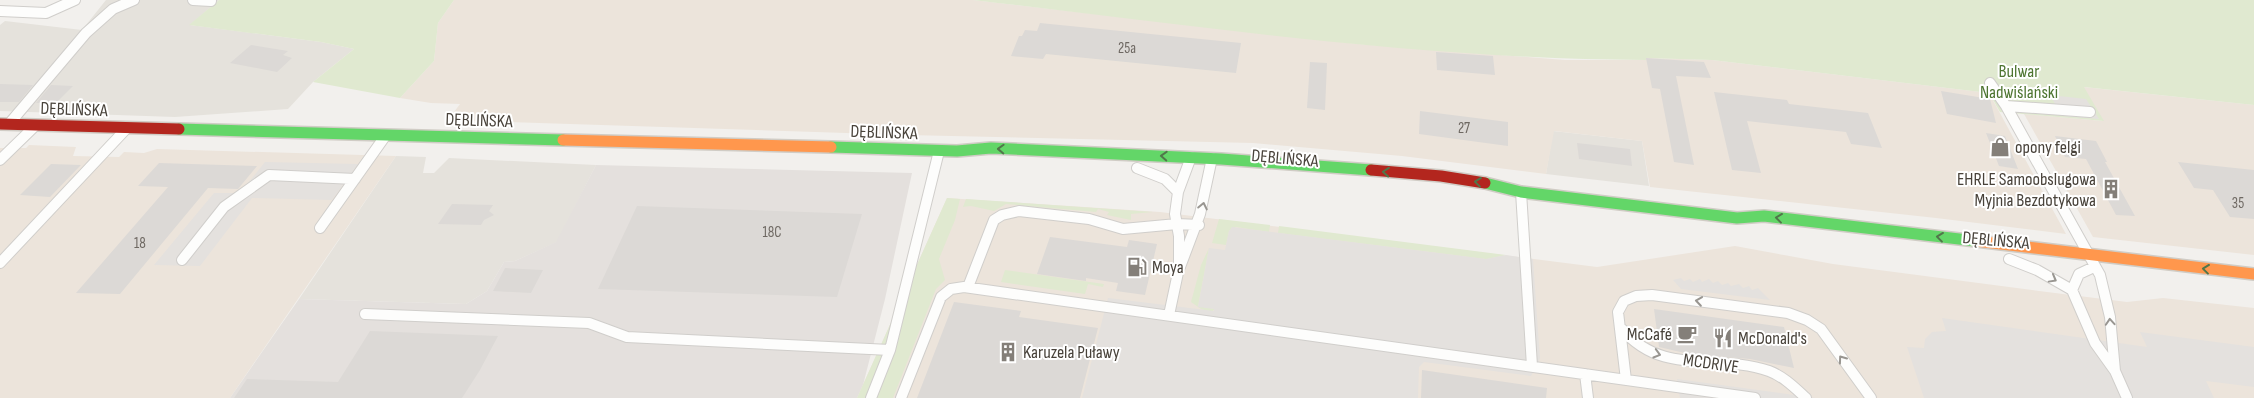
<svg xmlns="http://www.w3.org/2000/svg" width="2254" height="398" font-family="'Sofia Sans Condensed',sans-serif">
	<rect width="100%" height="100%" fill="#f2f0ed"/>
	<path fill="#e5e2dc" d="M106,0H219L190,25L321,42L354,49L313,82L288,109L175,117L0,111V25L5,21L82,30Z
		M1553,131L1642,141L1649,186L1546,174Z
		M396,156L426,157L423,173H434L449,158L596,165L557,242L515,261L504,262L487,291L466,304L299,299Z"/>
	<path fill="#ece4db" d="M454,0H973L1358,44L1565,60H1646V58L1712,60L1989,93L2066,234L1936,218L1650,187L1642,141L1554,131L1546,174L1402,156L1253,143L907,135L448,120L460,104L431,103L400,98L434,61L438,23Z
		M2083,87L2254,105V255L2093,237L2024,114L2103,121Z
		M29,145L76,147L73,156L119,157L124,152L144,153L157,149L396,156L230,398H0V148H26Z
		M947,198L1160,212L1597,267L1735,246L1833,264L2039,291L2127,302L2163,298L2254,308V398H857Z"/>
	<path fill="#e4e0dd" d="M596,165L912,173L885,299L863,385L857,398H230L299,299L466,304L487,291L504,262L515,261L556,242Z"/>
	<path fill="#e0e9d0" d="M219,0H454L438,23L434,61L400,98L313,82L354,49L321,42L189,25Z
		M973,0H2254V105L2084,87L2104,121L2000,112L1989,93L1712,60L1646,58V60C1421,59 1197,26 973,0Z
		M947,198L960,199L955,220L939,259L945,280L936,289L893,398H857Z
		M966,199L1153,212L1131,214V220L1107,215L1109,212L1098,209L1096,212L1006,204L994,211L971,206L963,207Z
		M1219,219L1270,225L1269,232L1236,227L1229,231L1226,245L1212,243Z
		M1279,226L1506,255L1486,259L1278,233Z
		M1209,248L1198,306L1215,309L1211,312L1201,309L1191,302L1201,265Z
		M1005,270L1104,284L1103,287L1088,284L1085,294L1001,282Z"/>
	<path fill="#e4e1de" d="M2050,95L2086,99L2099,119L2062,116Z
		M265,162L358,164L332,200L252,198L200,266L154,265L214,193H240Z
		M1232,227L1486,259L1506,255L1533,259L1539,345L1540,358L1536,368L1531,376L1424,362L1419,367L1418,398H1082L1108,298L1214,311V309L1198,307L1209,248L1225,250L1229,231Z
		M1681,278L1684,281L1690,279L1693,282L1700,279L1702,282L1709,279L1713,283L1718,281L1722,285L1728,283L1731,286L1739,284L1743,288L1749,286L1752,290L1758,288L1770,300L1681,289L1673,280Z
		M1942,318L2147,347L2140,332L2254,347V387L2206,381L2214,398H1924L1907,347L1924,348L1925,339L1932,332L1946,331Z
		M1677,379L1816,398H1680Z"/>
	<path fill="#dcd9d6" d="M1040,23L1241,43L1236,73L1046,54L1043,59L1011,56L1019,36H1022L1025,30L1037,31Z
		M251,45L288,51L283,55L292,58L277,72L230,63Z
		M1436,52L1493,56L1495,75L1437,70Z
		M1646,58L1704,62L1711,78L1676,76L1694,165L1674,162L1660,89L1652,88Z
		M1310,62L1327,63L1325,110L1307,108Z
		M0,84L33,85L19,102H0Z
		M51,85L73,86L56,103H36Z
		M1941,91L1990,99L1996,123L1947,114Z
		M1714,92L1787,100L1789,104L1868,113L1882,148L1851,144L1846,132L1747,121L1761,173L1732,170Z
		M1420,111L1508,122V146L1419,134Z
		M1986,133L2005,136L2018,169L1999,166Z
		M2055,136L2096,141L2107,162H2105L2135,216L2116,215L2086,159L2065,157Z
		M1577,143L1630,149L1632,166L1579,159Z
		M2178,162L2254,170V219L2230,217L2213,190L2194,188Z
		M159,163L257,166L238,189L208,188L120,294L76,293L168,187L138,186Z
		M51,164L81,165L50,197L20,195Z
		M452,204L493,205L489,211L494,215L484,220L481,225L438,224Z
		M637,206L862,214L837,297L598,289Z
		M1050,237L1127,247L1129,240L1157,244L1145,295L1116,291L1118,283L1086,278V281L1037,274Z
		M505,268L543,270L531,293L493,291Z
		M954,302L1021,311L1019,317L1098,328L1080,398H917Z
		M1654,309L1784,327L1794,368L1750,359L1689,354L1659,347Z
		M370,331L498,336L480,370L462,398H234L247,379L338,382Z
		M1422,370L1547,388L1546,398H1421Z"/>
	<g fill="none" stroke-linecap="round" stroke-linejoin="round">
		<defs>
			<path id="lane" d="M193,0L211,1
				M0,11L46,13L75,0
				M1990,83L2006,106L2100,275L2110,317L2115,371
				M2006,106L2090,112
				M9,124L86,33L113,9L134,0
				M0,160L36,125
				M1137,168L1165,179L1178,192L1175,214L1179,236V268L1169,315
				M1178,192L1191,157
				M1521,192L1532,366
				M320,228L386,135
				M2009,259L2037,270L2072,290L2095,343L2115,371L2127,398
				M182,260L224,207L269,175L355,179
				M0,263L127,128
				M1180,267L1200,214L1212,158
				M968,287L994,220L1002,215L1019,211L1089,219L1123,229L1177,224L1199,225
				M2072,290L2079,274L2094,267
				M365,314L589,323L627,337L890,350
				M1622,329C1663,377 1717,353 1769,371C1783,376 1795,388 1806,398
				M1585,374L1588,398
				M1626,380L1618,312L1624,301L1636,296L1652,295L1788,313L1807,320L1821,329L1871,398
				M871,398L890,350L939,151
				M901,398L941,297L951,289L964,287L1755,398"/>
			<path id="fast" d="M179,129L563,140
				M831,147L957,151L991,148L1221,159L1371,170
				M1485,183L1521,192L1737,218L1764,216L1976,241"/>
			<path id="slow" d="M563,140L831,147
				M1976,241L2254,274"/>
			<path id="jam" d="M0,124L179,129
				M1371,170L1441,176L1485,183"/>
		</defs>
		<use href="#lane" stroke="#d0cecb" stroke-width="12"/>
		<use href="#fast" stroke="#d0ccc5" stroke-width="14"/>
		<use href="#slow" stroke="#d0ccc5" stroke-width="14"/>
		<use href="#jam" stroke="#d0ccc5" stroke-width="14"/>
		<use href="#lane" stroke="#fdfdfc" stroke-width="10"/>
		<use href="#fast" stroke="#63d668" stroke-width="11"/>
		<use href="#slow" stroke="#ff974d" stroke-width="11"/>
		<use href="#jam" stroke="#b3261e" stroke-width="11"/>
	</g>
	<defs><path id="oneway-chevron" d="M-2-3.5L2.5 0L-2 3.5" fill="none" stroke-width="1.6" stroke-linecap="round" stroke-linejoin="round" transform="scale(1.25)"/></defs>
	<g stroke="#51764a">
		<use href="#oneway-chevron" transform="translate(1001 149) rotate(-178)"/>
		<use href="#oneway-chevron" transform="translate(1164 156) rotate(-177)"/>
		<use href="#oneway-chevron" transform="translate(1386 172) rotate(-175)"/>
		<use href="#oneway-chevron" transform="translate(1478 182) rotate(-173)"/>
		<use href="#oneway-chevron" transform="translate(1779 218) rotate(-173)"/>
		<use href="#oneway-chevron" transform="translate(1940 237) rotate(-173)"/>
		<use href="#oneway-chevron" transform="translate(2206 269) rotate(-173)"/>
	</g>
	<g stroke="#999691">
		<use href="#oneway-chevron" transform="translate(1203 206) rotate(-78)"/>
		<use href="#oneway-chevron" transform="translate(2053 279) rotate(29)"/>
		<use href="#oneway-chevron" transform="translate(1699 301) rotate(-172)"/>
		<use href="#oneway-chevron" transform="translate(2110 322) rotate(-94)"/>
		<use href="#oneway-chevron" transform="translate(1657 354) rotate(16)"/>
		<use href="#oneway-chevron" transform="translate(1842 359) rotate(-126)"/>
	</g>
	<defs>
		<symbol id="shop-bare" viewBox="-9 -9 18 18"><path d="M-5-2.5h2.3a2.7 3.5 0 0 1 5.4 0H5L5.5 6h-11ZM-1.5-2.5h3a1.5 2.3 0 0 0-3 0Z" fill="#847f79" stroke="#fff" stroke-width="2.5" paint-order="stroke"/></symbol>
		<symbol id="building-bare" viewBox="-9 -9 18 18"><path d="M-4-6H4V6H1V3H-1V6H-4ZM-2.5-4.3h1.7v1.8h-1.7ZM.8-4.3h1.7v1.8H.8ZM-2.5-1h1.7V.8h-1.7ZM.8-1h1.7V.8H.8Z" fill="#847f79" stroke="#fff" stroke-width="2.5" paint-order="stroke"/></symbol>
		<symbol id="fuel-bare" viewBox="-9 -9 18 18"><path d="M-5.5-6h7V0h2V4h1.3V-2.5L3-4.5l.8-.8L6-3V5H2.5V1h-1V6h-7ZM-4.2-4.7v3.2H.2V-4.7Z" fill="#847f79" stroke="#fff" stroke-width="2.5" paint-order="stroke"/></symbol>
		<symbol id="cafe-bare" viewBox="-9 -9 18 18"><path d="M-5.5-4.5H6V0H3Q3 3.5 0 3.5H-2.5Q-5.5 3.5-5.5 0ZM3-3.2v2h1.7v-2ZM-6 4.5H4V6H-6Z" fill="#847f79" stroke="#fff" stroke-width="2.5" paint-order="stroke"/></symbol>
		<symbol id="restaurant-bare" viewBox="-9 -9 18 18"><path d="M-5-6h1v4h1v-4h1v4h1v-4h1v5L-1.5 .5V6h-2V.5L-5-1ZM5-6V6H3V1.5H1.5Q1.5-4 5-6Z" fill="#847f79" stroke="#fff" stroke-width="2.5" paint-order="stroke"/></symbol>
	</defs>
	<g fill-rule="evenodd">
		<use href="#shop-bare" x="1986" y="133" width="28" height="28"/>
		<use href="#building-bare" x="2097" y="175" width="28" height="28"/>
		<use href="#fuel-bare" x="1123" y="253" width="28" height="28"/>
		<use href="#cafe-bare" x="1673" y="320" width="28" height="28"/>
		<use href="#restaurant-bare" x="1709" y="324" width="28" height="28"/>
		<use href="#building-bare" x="994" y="338" width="28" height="28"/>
	</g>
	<g text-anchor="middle" stroke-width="4" stroke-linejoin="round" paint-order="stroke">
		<g font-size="15" fill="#6e6862">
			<text x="1127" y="53">25a</text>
			<text x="1464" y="133">27</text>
			<text x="2238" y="208">35</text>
			<text x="772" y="237">18C</text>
			<text x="140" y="248">18</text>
		</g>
		<g font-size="18" fill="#4e7531" stroke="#fff">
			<text x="2019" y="77">Bulwar<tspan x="2019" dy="21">Nadwiślański</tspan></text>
		</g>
		<g font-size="18" fill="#48423a" stroke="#fff">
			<text transform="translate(74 109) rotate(2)" y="6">DĘBLIŃSKA</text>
			<text transform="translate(479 120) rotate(2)" y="6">DĘBLIŃSKA</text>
			<text transform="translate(884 132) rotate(2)" y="6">DĘBLIŃSKA</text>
			<text transform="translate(1285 158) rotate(5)" y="6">DĘBLIŃSKA</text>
			<text transform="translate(1996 240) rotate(5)" y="6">DĘBLIŃSKA</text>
			<text transform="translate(1711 363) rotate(8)" y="6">MCDRIVE</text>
		</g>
		<g font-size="18" fill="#48423a" stroke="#fff" text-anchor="start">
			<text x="2015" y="153">opony felgi</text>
			<text x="2096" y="185" text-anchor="end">EHRLE Samoobslugowa<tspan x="2096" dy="21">Myjnia Bezdotykowa</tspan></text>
			<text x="1152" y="273">Moya</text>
			<text x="1672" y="340" text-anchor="end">McCafé</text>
			<text x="1738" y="344">McDonald's</text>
			<text x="1023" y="358">Karuzela Puławy</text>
		</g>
	</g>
</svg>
